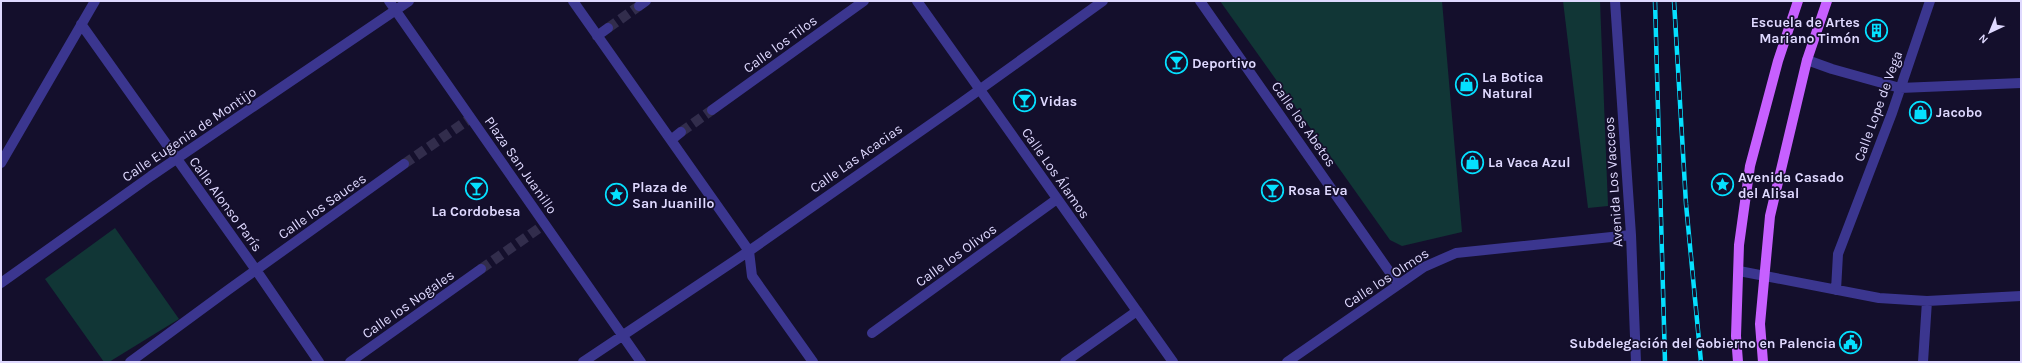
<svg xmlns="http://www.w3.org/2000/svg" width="2022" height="363" font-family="Karla,sans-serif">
	<rect width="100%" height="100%" fill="#140f2c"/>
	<path fill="#113636" d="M1220,1H1442L1462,232L1402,246L1390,240Z
		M1563,1H1600L1608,206L1588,208Z
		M115,228L179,319L109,362H104L45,279Z"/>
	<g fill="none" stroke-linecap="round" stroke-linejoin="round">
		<path stroke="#322d4c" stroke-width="10" stroke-dasharray="10 5" stroke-linecap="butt" d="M608,28L639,6
			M681,132L712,110
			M404,164L471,118
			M481,269L545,224"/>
		<path stroke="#3b368f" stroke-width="10" d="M389,1L641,362
			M573,1L749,251L752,276L813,362
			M917,1L1173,362
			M1200,1L1398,284
			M1615,1L1631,235L1636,362
			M639,6L646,1
			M81,24L256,270L319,362
			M597,36L608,28
			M1807,60L1832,69L1900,88L2021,83
			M712,110L864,1
			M671,140L681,132
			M1,163L95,1
			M1739,271L1879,298L1927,301L2021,296
			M1,283L151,176L409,1
			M1836,290L1838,254L1892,113L1930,1
			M872,333L1057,199
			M130,362L228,290L404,164
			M350,362L481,269
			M583,362L749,251L961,103L1103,1
			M1065,362L1137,311
			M1287,362L1424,267L1456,253L1631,235
			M1923,362L1927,301"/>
		<path stroke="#c760ff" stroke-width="10" d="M1738,362L1736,336L1739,245L1750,166L1778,61L1798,1
			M1763,362L1760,324L1770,216L1807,60L1827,1"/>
		<defs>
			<path id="rail" d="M1655,1L1665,362
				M1674,1L1686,204L1701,362"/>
		</defs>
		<use href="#rail" stroke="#05e0ff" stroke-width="4.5"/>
		<use href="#rail" stroke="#140f2c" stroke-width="3" stroke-dasharray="9" stroke-linecap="butt"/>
	</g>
	<defs>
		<symbol id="building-ring" viewBox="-11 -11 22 22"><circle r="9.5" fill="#140f2c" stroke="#05e0ff" stroke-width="1.5"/><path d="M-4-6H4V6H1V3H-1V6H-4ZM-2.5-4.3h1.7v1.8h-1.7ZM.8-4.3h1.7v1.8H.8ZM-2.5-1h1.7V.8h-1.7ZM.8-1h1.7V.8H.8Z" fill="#05e0ff"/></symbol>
		<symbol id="bar-ring" viewBox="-11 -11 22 22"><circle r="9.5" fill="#140f2c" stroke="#05e0ff" stroke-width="1.5"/><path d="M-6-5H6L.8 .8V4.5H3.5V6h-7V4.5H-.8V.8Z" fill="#05e0ff"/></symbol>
		<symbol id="shop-ring" viewBox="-11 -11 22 22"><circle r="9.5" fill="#140f2c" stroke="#05e0ff" stroke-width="1.5"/><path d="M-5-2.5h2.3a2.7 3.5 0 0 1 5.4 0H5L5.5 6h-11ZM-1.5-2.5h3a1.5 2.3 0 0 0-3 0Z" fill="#05e0ff"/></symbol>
		<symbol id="sight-ring" viewBox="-11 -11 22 22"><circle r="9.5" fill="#140f2c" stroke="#05e0ff" stroke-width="1.5"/><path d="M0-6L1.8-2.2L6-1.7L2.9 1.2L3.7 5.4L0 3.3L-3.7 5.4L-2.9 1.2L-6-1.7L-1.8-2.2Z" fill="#05e0ff"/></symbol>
		<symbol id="civic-ring" viewBox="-11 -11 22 22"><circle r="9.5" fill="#140f2c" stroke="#05e0ff" stroke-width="1.5"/><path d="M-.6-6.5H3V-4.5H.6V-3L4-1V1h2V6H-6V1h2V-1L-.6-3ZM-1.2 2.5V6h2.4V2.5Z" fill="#05e0ff"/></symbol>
	</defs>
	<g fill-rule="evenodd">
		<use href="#building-ring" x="1864" y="18" width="25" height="25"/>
		<use href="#bar-ring" x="1164" y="50" width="25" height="25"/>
		<use href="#shop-ring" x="1454" y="72" width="25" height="25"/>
		<use href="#bar-ring" x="1012" y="88" width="25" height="25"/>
		<use href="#shop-ring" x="1908" y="100" width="25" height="25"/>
		<use href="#shop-ring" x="1460" y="150" width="25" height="25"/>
		<use href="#sight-ring" x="1710" y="172" width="25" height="25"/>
		<use href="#bar-ring" x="464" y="176" width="25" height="25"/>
		<use href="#bar-ring" x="1260" y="178" width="25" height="25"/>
		<use href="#sight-ring" x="604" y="182" width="25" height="25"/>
		<use href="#civic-ring" x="1838" y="330" width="25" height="25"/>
	</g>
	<g text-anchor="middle" stroke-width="3.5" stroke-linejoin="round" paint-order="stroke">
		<g font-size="14" font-weight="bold" fill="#dfd9ff" stroke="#140f2c" text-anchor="start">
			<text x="1860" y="27" text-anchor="end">Escuela de Artes<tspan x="1860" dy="16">Mariano Timón</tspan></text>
			<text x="1192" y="68">Deportivo</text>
			<text x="1482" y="82">La Botica<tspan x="1482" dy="16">Natural</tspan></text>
			<text x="1040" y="106">Vidas</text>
			<text x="1936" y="117">Jacobo</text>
			<text x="1488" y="167">La Vaca Azul</text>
			<text x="1738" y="182">Avenida Casado<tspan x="1738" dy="16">del Alisal</tspan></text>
			<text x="632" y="192">Plaza de<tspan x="632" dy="16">San Juanillo</tspan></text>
			<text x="1288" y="195">Rosa Eva</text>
			<text x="476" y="216" text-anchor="middle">La Cordobesa</text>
			<text x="1836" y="348" text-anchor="end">Subdelegación del Gobierno en Palencia</text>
		</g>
		<g font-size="14" fill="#dfd9ff" stroke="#140f2c">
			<text transform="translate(780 44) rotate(-36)" y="5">Calle los Tilos</text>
			<text transform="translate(1878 106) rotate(-70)" y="5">Calle Lope de Vega</text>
			<text transform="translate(1304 124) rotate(55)" y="5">Calle los Abetos</text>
			<text transform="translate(189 134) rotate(-34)" y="5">Calle Eugenia de Montijo</text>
			<text transform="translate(856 158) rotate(-35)" y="5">Calle Las Acacias</text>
			<text transform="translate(521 165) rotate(55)" y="5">Plaza San Juanillo</text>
			<text transform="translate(1056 173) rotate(55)" y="5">Calle Los Álamos</text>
			<text transform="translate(1613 182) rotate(-94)" y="5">Avenida Los Vacceos</text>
			<text transform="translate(226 204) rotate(54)" y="5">Calle Alonso París</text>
			<text transform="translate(322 206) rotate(-35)" y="5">Calle los Sauces</text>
			<text transform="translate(956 255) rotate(-36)" y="5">Calle los Olivos</text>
			<text transform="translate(1386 278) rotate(-33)" y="5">Calle los Olmos</text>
			<text transform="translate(408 304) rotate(-35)" y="5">Calle los Nogales</text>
		</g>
	</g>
	<rect width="2022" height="363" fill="none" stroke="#dfd9ff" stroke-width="4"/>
	<g transform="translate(1990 32) rotate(224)" stroke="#140f2c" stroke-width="3" paint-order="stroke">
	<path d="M0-3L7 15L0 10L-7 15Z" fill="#dfd9ff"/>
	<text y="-6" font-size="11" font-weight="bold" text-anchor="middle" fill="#dfd9ff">N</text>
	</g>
</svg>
